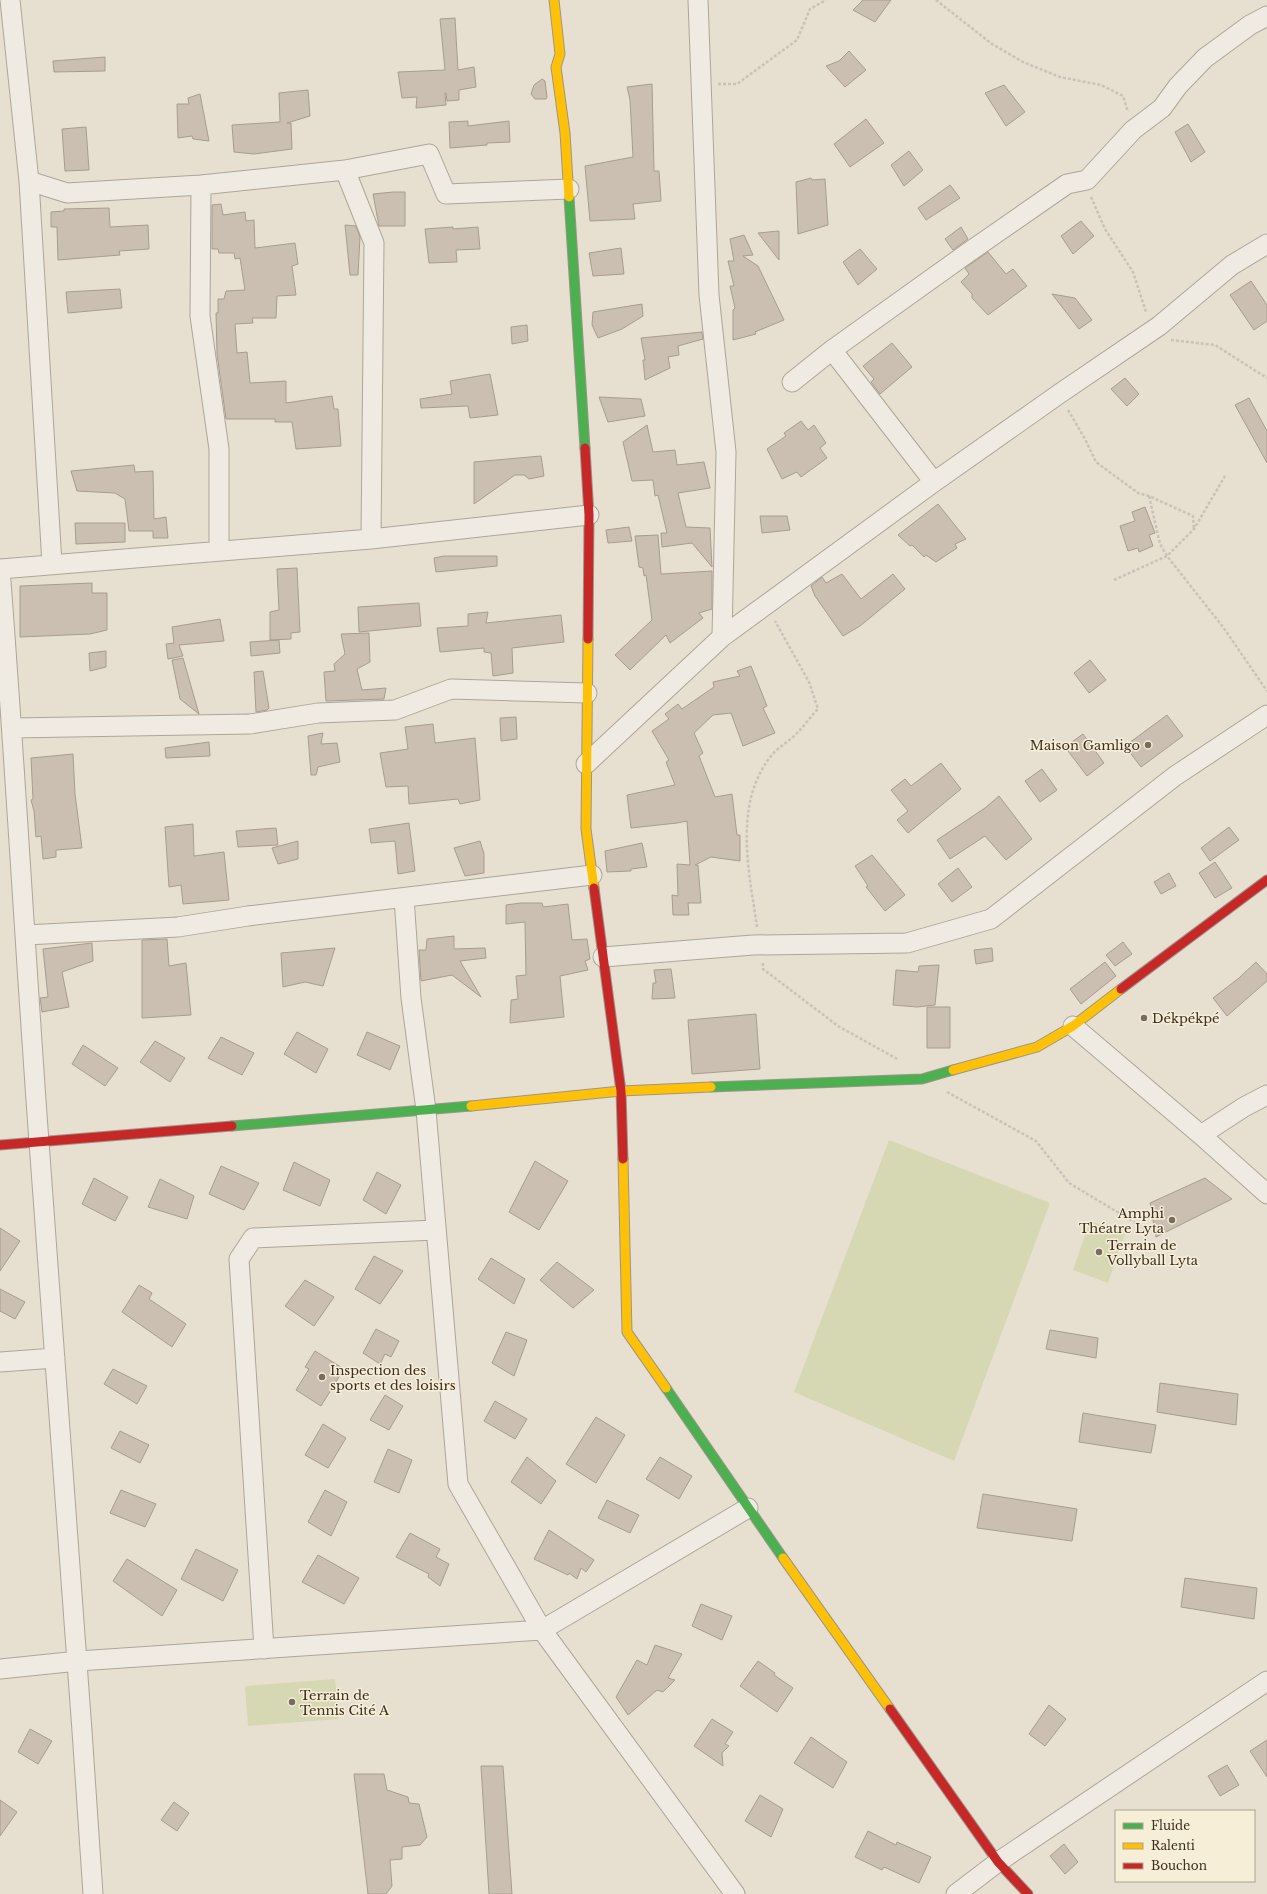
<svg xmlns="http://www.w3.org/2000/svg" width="1267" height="1894" font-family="'Libre Baskerville',serif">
	<rect width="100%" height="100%" fill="#e7e0d1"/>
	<path fill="#d6d7b3" d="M889,1140L1050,1203L954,1461L794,1392Z
		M1090,1221L1125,1234L1108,1283L1073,1270Z
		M335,1679L339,1719L248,1726L245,1686Z"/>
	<path fill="#cbbfb2" stroke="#a89c90" d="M863,0H891L875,22L853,10Z
		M455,18L458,70L474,67L476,87L459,90V100L447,101L446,93H445L446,105L416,108L417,97L402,98L398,72L445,70L440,19Z
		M849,51L866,70L845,87L826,66L839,61Z
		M105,57V71L54,72L53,61Z
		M542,79L545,81L547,97L546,99H535L531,94L534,85Z
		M652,84L654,171H659L661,201L633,204L635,219L590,221L585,166L633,157L630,100L627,87Z
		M1004,85L1025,112L1006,126L985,93Z
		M308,90L310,116L287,123H291L292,149L254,154L234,152L232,125L280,122L279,93Z
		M200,94L209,141L193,139L192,136L178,138L177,104H189L188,98Z
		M866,119L884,143L850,167L834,144Z
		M468,121V126L509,121L510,142L487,143V145L450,148L449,122Z
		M1188,124L1205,152L1191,162L1175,132Z
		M86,127L89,170L65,171L62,129Z
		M909,151L923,170L904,186L891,165Z
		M811,178L812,180L825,179L828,225L798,234L796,182Z
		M950,185L960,198L926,220L918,208Z
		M393,192H405V226H379L373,194Z
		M221,204L223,215L245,212L246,221L254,220L255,248L295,243L298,264L292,266L296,295L277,296L276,318H252L253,323L235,324L237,353L247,352L250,383L286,381V403L332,396L334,409H338L341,446L296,449L292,422H275V419H226L217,354L216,313H218V299H224L226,291L245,290L240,258L235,259L234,253H219L218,249H212V205Z
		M109,208L110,227L148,225L149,249L119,251L120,255L58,260L57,227H51V212L64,211V209Z
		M1081,221L1094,236L1073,254L1061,236Z
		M345,225L356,226L360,237L358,275H350Z
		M453,227V229L478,227L480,249L456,250L457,262L429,263L425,229Z
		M961,227L968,239L953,250L945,239Z
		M779,231V260L758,233Z
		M744,235L753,255L743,256L758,266L784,320L755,332L756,334L733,340V310L735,308L730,286H734L728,261H734L730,239Z
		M621,248L624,274L593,276L589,253Z
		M860,249L877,269L858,285L843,262Z
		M988,252L1006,274L1013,269L1027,286L988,315L972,298V294L961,282L969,274L965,268Z
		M1251,281L1267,305V321L1254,330L1230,295Z
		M120,289L122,308L68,313L66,292Z
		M1052,294L1075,298L1092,320L1079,329Z
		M642,304L643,316L622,329L598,338L592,325L593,312Z
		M527,325L528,341L512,344L511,327Z
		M702,332L703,339L678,346L679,355L668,357L670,368L645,380L643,360H645L641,338Z
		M892,343L912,367L880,394L871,382L874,379L863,366Z
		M490,374L498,415L470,418L468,406L421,408L420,399L452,394L450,381Z
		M1125,378L1139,394L1127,406L1111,389Z
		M599,397L641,399L645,416L608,422Z
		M1249,398L1267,431V463L1235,405Z
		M801,421L808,430L814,425L826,443L820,448L827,458L801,477L797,472L782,479L767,449L786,436L784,433Z
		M647,425L653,452L675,450L677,465L704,462L710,488L678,493L686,527L710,528L712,567L692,543L662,547L661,533H667L658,495L655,496L653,480L632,481L623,442Z
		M541,456L544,476L529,479L524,475H515L474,504V462Z
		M134,465L135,472L153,471L154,519L166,517L168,538H153V531H129L125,499L115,493L77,491L71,471Z
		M938,504L966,539L955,544L957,548L936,562L926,555L924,557L912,545L910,546L898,535Z
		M1145,507L1155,533L1149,535L1153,546L1139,552L1138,548L1128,551L1120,526L1135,521L1132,512Z
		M760,516H787L790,530L762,533Z
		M75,523H125V542L76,544Z
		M629,527L632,541L608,543L606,530Z
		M658,535L661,574L712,571V609L699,613L703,618L670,643L666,635L630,670L615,655L652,620L646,575L644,576L643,568L639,567L635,536Z
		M444,556H497V566L436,572L434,558Z
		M297,568L300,632L291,633V639L270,640V612L279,610L277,569Z
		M842,574L861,599L893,574L905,589L860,626L843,636L815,596L811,586L822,577L826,583Z
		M92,583V593H107V630L90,634L20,637V586Z
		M419,603L421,626L359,632L358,607Z
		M488,612L486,623L561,615L564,642L512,648L513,673L493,676L491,653L484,652V648L440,652L437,628L468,626V614Z
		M220,619L224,641L179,645L183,656L168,659L166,644L174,643L172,627Z
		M369,633L370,662L357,669L362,690L386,688L384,699L326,701L324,672L335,671L334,664L345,654L341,634Z
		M279,640L280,653L251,656L250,642Z
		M106,651V667L90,671L89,653Z
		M183,658L199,714L180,699L172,660Z
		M1090,660L1106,680L1089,693L1074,673Z
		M751,666L767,706L763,708L775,733L743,746L731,713L713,715L694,733L703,753L699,756L715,797L732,794L737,835H740V861L711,857L695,865H698L701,903H688L689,915H673L672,895L678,896L677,864L690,865L687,821L677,823L631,828L627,795L675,785L666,762L669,760L652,731L669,719L665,714L678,704L682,709L714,687L713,682L740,676L737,671Z
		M263,671L269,708L267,710L256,712L254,672Z
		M1167,715L1183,736L1141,767L1125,746Z
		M516,717L517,739L501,741L500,718Z
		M433,724L435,743L475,738L480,800L460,804L458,799L409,804L408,786L386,787L380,753L408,749L405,727Z
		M323,733L321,744L337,743L340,762L318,767L316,775H311L308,736Z
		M1083,734L1104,763L1087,776L1065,747Z
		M209,742L210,756L166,758L165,748Z
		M73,754L75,794L82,848L56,850V857L43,859L41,836L36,837L34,811L31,800L33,799L31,758Z
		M941,763L961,789L908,833L897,820L908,811L891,790L905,779L911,786Z
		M1042,769L1057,790L1040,802L1025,781Z
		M999,796L1032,839L1006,860L985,836L950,859L937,840L985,808Z
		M409,823L415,871L398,874L395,841L371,843L369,829Z
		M193,824L194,856L224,852L229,900L183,904L181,885L169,887L165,827Z
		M1229,827L1239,840L1210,861L1201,848Z
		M276,828L278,845L238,847L236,831Z
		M298,841V859L278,864L272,848Z
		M480,841L484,854V873L465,876L454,848Z
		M642,843L647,867L631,869V871L607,872L605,851Z
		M872,855L905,895L885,911L866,887L868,886L855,866Z
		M1215,862L1232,888L1215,898L1199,873Z
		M958,868L972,887L952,902L938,884Z
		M1169,873L1176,886L1161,894L1154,882Z
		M521,903H542L543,907L568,904L572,940L587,939L590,959L585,961L588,970L560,976L564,1017L510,1023L511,1000L518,999L516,976L526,975L525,922L506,924V905Z
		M454,936V949L485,948L486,958L460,961L481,997L452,975L421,981L419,950H426L427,939Z
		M167,939L169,966L186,963L191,1015L142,1018V940Z
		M1123,942L1132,954L1115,966L1106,955Z
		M92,943L93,961L62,972L69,1007L42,1012L40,998L48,997L43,949Z
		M335,948L323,986L305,982L283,987L281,953Z
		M992,948L993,961L976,964L974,950Z
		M1105,962L1116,976L1081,1004L1070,989Z
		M1256,962L1267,974V981L1227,1016L1213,998L1239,978Z
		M939,965L935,1005L917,1007L893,1005L896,970L918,972L919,966Z
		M671,969L675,998L652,999L653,983H656L654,970Z
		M927,1007H950V1048H927Z
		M756,1014L760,1069L692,1074L688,1020Z
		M297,1032L328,1049L316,1073L284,1054Z
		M367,1032L400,1046L390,1070L357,1055Z
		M221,1037L254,1053L242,1075L208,1058Z
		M155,1041L185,1058L170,1082L140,1062Z
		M83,1045L118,1068L105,1086L72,1064Z
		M535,1161L568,1181L539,1230L509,1212Z
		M294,1162L330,1180L320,1206L283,1190Z
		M221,1166L259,1183L244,1210L209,1194Z
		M377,1172L401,1185L386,1214L363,1200Z
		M94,1178L128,1197L115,1221L82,1204Z
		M1205,1178L1232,1199L1156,1237L1150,1203Z
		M160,1179L194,1196L187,1219L148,1207Z
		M0,1228L20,1241L0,1271Z
		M374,1256L403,1271L380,1304L355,1289Z
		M491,1258L525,1279L514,1304L478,1279Z
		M557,1262L594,1290L573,1308L540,1280Z
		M305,1280L334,1297L314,1326L285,1306Z
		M139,1285L152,1293L149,1299L186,1324L172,1347L122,1312Z
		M0,1289L25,1302L15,1319L0,1311Z
		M376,1329L399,1341L391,1357L385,1354L380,1364L363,1353Z
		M1050,1330L1098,1338L1096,1358L1046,1349Z
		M506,1332L527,1340L514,1376L492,1363Z
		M315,1351L344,1369L321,1406L296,1390L309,1369L305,1367Z
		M113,1369L147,1386L137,1404L104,1384Z
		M1160,1383L1238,1394L1236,1425L1157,1412Z
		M385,1395L403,1406L389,1430L370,1420Z
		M495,1401L527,1419L515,1439L484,1421Z
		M1083,1413L1156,1425L1151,1453L1079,1442Z
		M596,1417L625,1435L596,1483L566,1464Z
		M323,1424L346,1438L328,1468L305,1455Z
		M120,1431L149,1445L140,1463L111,1448Z
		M388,1449L412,1460L399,1493L374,1482Z
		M527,1457L556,1481L541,1504L511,1482Z
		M660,1457L692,1476L679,1499L646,1479Z
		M121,1490L156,1504L145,1527L110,1513Z
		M325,1490L347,1502L331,1536L308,1522Z
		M983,1494L1077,1509L1072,1541L977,1528Z
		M607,1500L639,1515L630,1533L598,1518Z
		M549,1530L594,1560L586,1572L581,1568L577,1579L569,1573L568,1575L534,1559Z
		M410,1533L440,1549L436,1557L449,1564L440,1586L428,1577L429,1574L396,1557Z
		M196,1549L238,1570L223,1601L181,1579Z
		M318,1555L359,1578L344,1604L302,1582Z
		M127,1559L177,1590L162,1616L113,1581Z
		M1185,1578L1257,1588L1254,1619L1181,1607Z
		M701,1604L732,1616L722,1640L692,1626Z
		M655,1645L682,1654L668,1678L675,1680L663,1692L657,1690L628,1715L616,1697L637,1660L647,1665Z
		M758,1661L775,1673L774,1675L793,1688L777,1712L740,1686Z
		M1049,1705L1066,1719L1045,1746L1029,1734Z
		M712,1719L733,1732L725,1744L729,1746L722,1753L723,1766L694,1746Z
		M30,1729L52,1741L38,1764L18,1752Z
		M811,1737L847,1762L833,1788L794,1763Z
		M1267,1740V1777L1250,1751Z
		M1227,1765L1239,1785L1220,1796L1208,1776Z
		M481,1766H503L512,1894H489Z
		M354,1774H384L387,1790L408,1797L409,1803L419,1804L427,1837L420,1845L402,1847V1859L390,1860L392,1886L386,1894H368Z
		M760,1795L783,1809L771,1837L745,1821Z
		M0,1800L17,1812L0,1836Z
		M174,1802L189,1813L177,1831L161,1820Z
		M868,1831L896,1845L897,1842L931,1857L919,1883L884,1867L882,1870L855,1857Z
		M1064,1844L1078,1862L1065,1874L1050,1856Z"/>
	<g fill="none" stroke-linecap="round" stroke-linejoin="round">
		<defs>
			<path id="street" d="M10,0L29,181L52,564
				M698,0L709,295L726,452L722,637
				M345,170L374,243L371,539
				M29,181L67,193L201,185L345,170L429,154L446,194L569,189
				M201,185L200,316L219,449V550
				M832,350L934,482
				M792,382L832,350L969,252L1067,184L1087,180L1133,130L1162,108L1178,86L1205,58L1250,25L1267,16
				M0,569C15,760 25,951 39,1142C56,1392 77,1643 93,1894
				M0,569L371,539L589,515
				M13,728L250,724L318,713L395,710L451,689L587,693
				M586,764L722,637L934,482L1059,394L1159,326L1232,265L1267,244
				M404,898L411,998L426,1110L458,1484L542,1630L735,1894
				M26,935L178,927L248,916L592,875
				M603,957L753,945L907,943L991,919L1175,776L1267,715
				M1073,1026L1201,1135L1267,1194
				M1201,1135L1244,1107L1267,1095
				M0,1362L55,1358
				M264,1649L239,1259L253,1238L436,1230
				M0,1669L78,1661L542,1630L748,1508
				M956,1894L998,1862L1267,1681"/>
			<path id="fast" d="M569,197L585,448
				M711,1087L922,1079L953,1070
				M232,1126L471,1106
				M666,1388L783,1558"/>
			<path id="slow" d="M554,0L560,54L556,67L565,133L569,197
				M588,639L586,829L594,888
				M953,1070L1037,1047L1073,1026L1121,989
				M471,1106L621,1091L711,1087
				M623,1159L627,1332L666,1388
				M783,1558L890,1709"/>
			<path id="jam" d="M585,448L589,515L588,639
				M594,888L621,1091L623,1159
				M1121,989L1267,880
				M0,1145L232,1126
				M890,1709L998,1862L1028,1894"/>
		</defs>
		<use href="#street" stroke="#ada599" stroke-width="21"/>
		<use href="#fast" stroke="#9c958a" stroke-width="11"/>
		<use href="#slow" stroke="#9c958a" stroke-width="11"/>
		<use href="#jam" stroke="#9c958a" stroke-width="11"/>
		<path stroke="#c8c2b9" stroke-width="2.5" stroke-dasharray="3 2" stroke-linecap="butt" d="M936,0L992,44L1023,62L1060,77L1101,85L1123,96L1128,112
			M718,84H737L797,40L810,9L826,0
			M1091,197L1105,229L1133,272L1146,312
			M1171,340L1215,345L1267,378
			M1068,410L1085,439L1096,462L1138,493L1149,496L1193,516L1194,529
			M1149,496L1160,544L1167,556L1223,627L1267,691
			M1114,580L1167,556L1194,529L1225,476
			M757,927C749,872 733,804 771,756C778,747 790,741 798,732C805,725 811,716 818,709L809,682L775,621
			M763,963V969L838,1026L899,1060
			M947,1092L1036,1141L1069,1183L1144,1228"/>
		<use href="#street" stroke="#efebe3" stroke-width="19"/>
		<use href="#fast" stroke="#4caf50" stroke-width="9"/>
		<use href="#slow" stroke="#ffc107" stroke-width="9"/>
		<use href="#jam" stroke="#c62828" stroke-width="9"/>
	</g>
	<g fill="#786c5e" stroke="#f7eed8" stroke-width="1.5">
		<circle cx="1148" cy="745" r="4"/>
		<circle cx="1144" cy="1018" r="4"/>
		<circle cx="1172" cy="1220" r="4"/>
		<circle cx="1099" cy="1252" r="4"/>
		<circle cx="322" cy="1377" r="4"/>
		<circle cx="292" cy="1702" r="4"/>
	</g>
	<g text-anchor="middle" stroke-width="3" stroke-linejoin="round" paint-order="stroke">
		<g font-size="13" fill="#3d2e20" stroke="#f7eed8" text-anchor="start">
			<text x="1140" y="750" text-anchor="end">Maison Gamligo</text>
			<text x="1152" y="1023">Dékpékpé</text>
			<text x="1164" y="1218" text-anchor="end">Amphi<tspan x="1164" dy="15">Théatre Lyta</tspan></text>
			<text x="1107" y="1250">Terrain de<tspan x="1107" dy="15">Vollyball Lyta</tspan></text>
			<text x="330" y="1375">Inspection des<tspan x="330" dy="15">sports et des loisirs</tspan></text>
			<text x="300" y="1700">Terrain de<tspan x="300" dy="15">Tennis Cité A</tspan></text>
		</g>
	</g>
	<rect x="1115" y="1810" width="140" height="72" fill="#f7eed8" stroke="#ada18e"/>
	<rect x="1123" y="1823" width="20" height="6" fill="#4caf50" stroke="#ada18e"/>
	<text x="1151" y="1830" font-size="12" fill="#3d2e20">Fluide</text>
	<rect x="1123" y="1843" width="20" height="6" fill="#ffc107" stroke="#ada18e"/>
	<text x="1151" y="1850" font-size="12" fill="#3d2e20">Ralenti</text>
	<rect x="1123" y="1863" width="20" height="6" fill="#c62828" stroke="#ada18e"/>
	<text x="1151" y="1870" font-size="12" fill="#3d2e20">Bouchon</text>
</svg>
